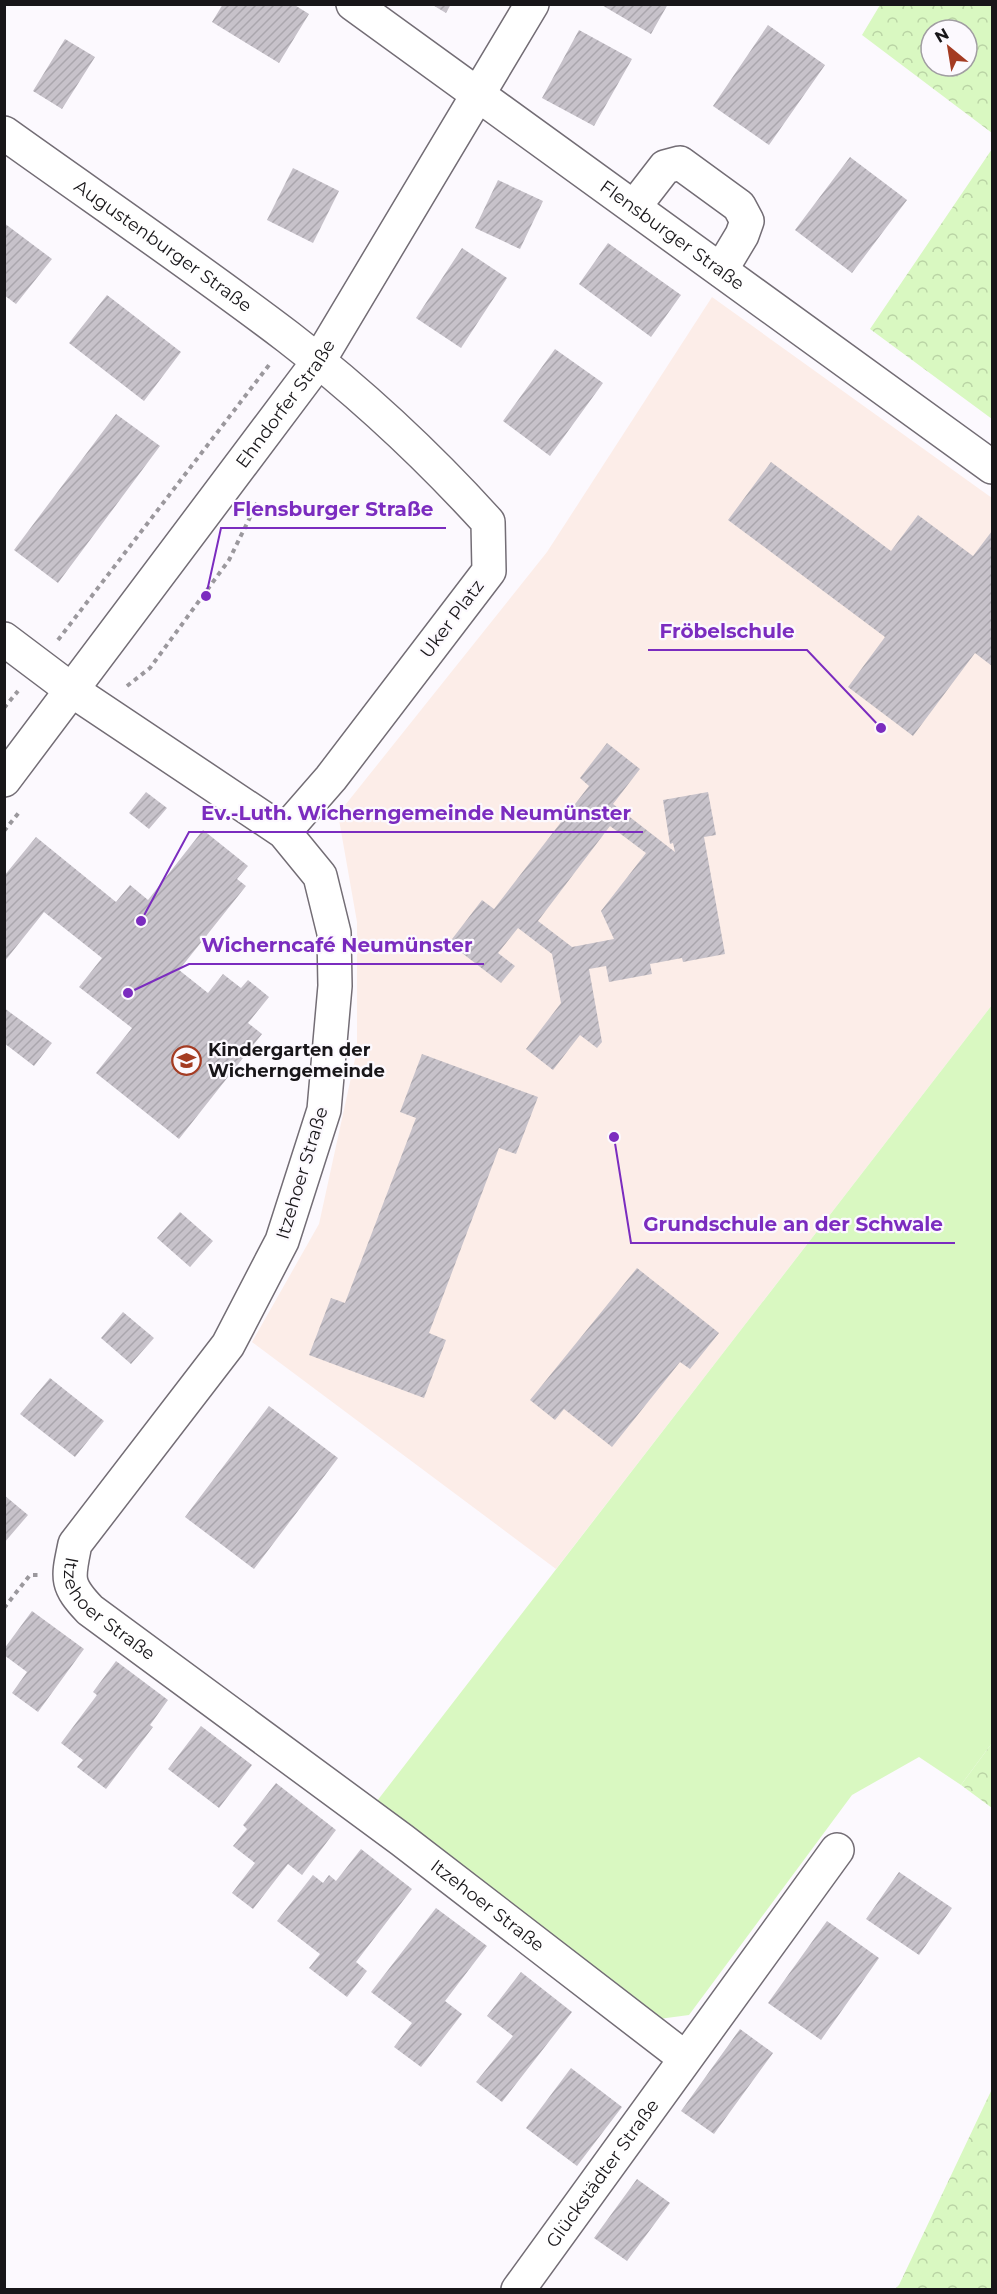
<svg xmlns="http://www.w3.org/2000/svg" width="997" height="2294" font-family="Montserrat,sans-serif">
	<defs>
		<pattern id="forest-crowns" width="20" height="18" patternUnits="userSpaceOnUse" patternTransform="scale(1.5)"><rect width="20" height="18" fill="#d9f8c1"/><path d="M2 6a3 3 0 1 1 6 0M12 15a3 3 0 1 1 6 0" fill="none" stroke="#bad4a5"/></pattern>
		<pattern id="building-hatch" width="6" height="6" patternUnits="userSpaceOnUse" patternTransform="scale(1.5)"><rect width="6" height="6" fill="#c7c2ca"/><path d="M-1 1l2-2M0 6l6-6M5 7l2-2" fill="none" stroke="#aaa6ad"/></pattern>
	</defs>
	<rect width="100%" height="100%" fill="#fcf9fe"/>
	<path fill="#fcede8" d="M712,297L992,498V1005L556,1569L252,1342L319,1224L357,1050V922L338,814L547,552Z"/>
	<path fill="#d9f8c1" d="M992,1005V1743L961,1785L919,1757L852,1795L689,2015L659,2019L377,1801Z"/>
	<path fill="url(#forest-crowns)" fill-rule="evenodd" d="M880,5H992V133L862,35ZM931,30H967V66H931Z
		M992,149V419L870,329Z
		M992,1743V1808L961,1785Z
		M992,2089V2289H895L899,2285Z"/>
	<path fill="url(#building-hatch)" fill-rule="evenodd" d="M223,4H293L309,14L279,63L212,22Z
		M431,4H451L446,13Z
		M600,4H668L651,34Z
		M768,25L825,65L769,145L713,106Z
		M579,30L632,59L594,126L542,98Z
		M65,39L95,57L62,109L33,91Z
		M850,157L907,200L852,273L795,230Z
		M293,168L339,191L313,243L267,220Z
		M498,180L543,201L520,249L475,228Z
		M4,223L52,259L16,304L4,295Z
		M608,243L681,295L651,337L579,284Z
		M462,248L507,278L461,348L416,318Z
		M107,295L181,352L144,401L69,343Z
		M555,349L603,383L550,456L503,421Z
		M116,414L160,446L58,583L14,550Z
		M771,462L891,551L918,515L973,556L992,531V666L975,653L913,736L848,687L885,637L728,520Z
		M607,743L640,769L613,804L675,852L673,843L670,844L663,800L708,792L716,835L704,837L725,954L683,962L682,958L650,964L652,974L609,982L606,966L589,969L602,1042L597,1048L580,1035L553,1070L526,1049L561,1003L552,954L518,928L498,953L515,966L501,983L449,943L482,900L494,909L589,786L580,778ZM610,826L646,853L601,911L614,939L572,947L538,921Z
		M146,792L167,808L149,829L129,813Z
		M203,830L248,866L237,879L246,886L179,970L208,993L223,974L241,988L248,980L269,997L248,1023L262,1034L179,1139L96,1073L132,1028L79,987L102,958L44,912L4,962V876L36,837L116,902L130,885L148,900Z
		M4,1008L52,1043L34,1066L4,1043Z
		M422,1054L538,1097L516,1154L499,1148L429,1333L446,1340L424,1398L309,1355L331,1298L345,1303L416,1118L400,1112Z
		M180,1212L213,1241L190,1267L157,1238Z
		M637,1268L719,1333L690,1369L680,1362L612,1447L564,1409L555,1420L530,1400Z
		M123,1312L154,1338L131,1364L101,1338Z
		M50,1378L104,1421L75,1457L20,1414Z
		M269,1406L338,1458L254,1569L185,1517Z
		M4,1495L28,1515L4,1543Z
		M32,1611L84,1649L38,1712L12,1693L27,1672L4,1655V1649Z
		M116,1661L168,1700L150,1725L153,1727L106,1789L77,1767L83,1760L61,1743L97,1695L93,1692Z
		M201,1726L252,1765L219,1808L168,1769Z
		M276,1783L336,1830L302,1875L288,1864L253,1909L232,1893L255,1863L233,1846L247,1829L243,1825Z
		M361,1849L412,1889L356,1962L367,1971L347,1997L309,1968L320,1954L277,1921L313,1875L323,1883L329,1875L336,1881Z
		M899,1872L952,1908L919,1955L866,1919Z
		M436,1908L487,1946L445,2001L462,2014L421,2067L394,2047L412,2023L371,1992Z
		M827,1921L879,1958L821,2040L768,2003Z
		M521,1972L572,2012L502,2102L476,2082L513,2036L487,2016Z
		M740,2029L773,2053L714,2134L681,2111Z
		M571,2068L622,2107L577,2166L526,2128Z
		M637,2179L670,2203L627,2261L594,2238Z"/>
	<g fill="none" stroke-linecap="round" stroke-linejoin="round">
		<defs>
			<g id="minor">
				<path id="s1" d="M353,4L992,467"/>
				<path id="s2" d="M4,133C99,201 196,267 288,337C358,391 429,457 488,522L489,571L331,778L284,832"/>
				<path d="M634,207L665,167L680,163L739,206L747,221L742,235L721,270"/>
				<path id="s3" d="M4,639L73,691L284,832L320,876L334,933L335,986L324,1110L282,1241L228,1345L75,1544C68,1578 65,1584 90,1610L402,1840L685,2058"/>
				<path id="s4" d="M4,780L318,362L532,4"/>
				<path id="s5" d="M518,2290L837,1850"/>
			</g>
		</defs>
		<use href="#minor" stroke="#736d75" stroke-width="36"/>
		<path stroke="#9b989d" stroke-width="4" stroke-dasharray="4.5 4.5" stroke-linecap="butt" d="M58,640L269,365
			M127,686L150,668L229,560L257,503
			M4,708L18,691
			M4,831L21,810
			M4,1608L30,1575H38"/>
		<use href="#minor" stroke="#fff" stroke-width="33"/>
	</g>
	<defs>
		<symbol id="school-ring" viewBox="-11 -11 22 22"><circle r="9.5" fill="#fcf9fe" stroke="#a43b22" stroke-width="1.5"/><path d="M0-5L7-2L0 1L-7-2ZM-4 1L0 2.5L4 1V4Q0 6-4 4Z" fill="#a43b22"/></symbol>
	</defs>
	<g fill-rule="evenodd">
		<use href="#school-ring" x="170" y="1044" width="33" height="33"/>
	</g>
	<g text-anchor="middle" stroke-width="4.5" stroke-linejoin="round" paint-order="stroke">
		<g font-size="18" fill="#181619" stroke="#fcf9fe">
			<text dy="6" stroke="none"><textPath href="#s1" startOffset="394">Flensburger Straße</textPath></text>
			<text dy="6" stroke="none"><textPath href="#s2" startOffset="195">Augustenburger Straße</textPath></text>
			<text dy="6" stroke="none"><textPath href="#s4" startOffset="470">Ehndorfer Straße</textPath></text>
			<text transform="translate(452 619) rotate(-53)" y="6">Uker Platz</text>
			<text transform="translate(302 1173) rotate(-73)" y="6">Itzehoer Straße</text>
			<text dy="6" stroke="none"><textPath href="#s3" startOffset="1221">Itzehoer Straße</textPath></text>
			<text dy="6" stroke="none"><textPath href="#s3" startOffset="1707">Itzehoer Straße</textPath></text>
			<text dy="6" stroke="none"><textPath href="#s5" startOffset="144">Glückstädter Straße</textPath></text>
		</g>
		<g font-size="18" font-weight="bold" fill="#181619" stroke="#fcf9fe" text-anchor="start">
			<text x="208" y="1056">Kindergarten der<tspan x="208" dy="21">Wicherngemeinde</tspan></text>
		</g>
	</g>
	<path fill="none" stroke="#7b2cbf" stroke-width="2" d="M206 596L221 528H446M881 728L807 650H648M141 921L189 832H643M128 993L189 964H484M614 1137L631 1243H955"/>
	<g fill="#7b2cbf" stroke="#fcf9fe" stroke-width="2">
		<circle cx="206" cy="596" r="6"/>
		<circle cx="881" cy="728" r="6"/>
		<circle cx="141" cy="921" r="6"/>
		<circle cx="128" cy="993" r="6"/>
		<circle cx="614" cy="1137" r="6"/>
	</g>
	<g font-size="20" text-anchor="middle" font-weight="bold" fill="#7b2cbf" stroke="#fcf9fe" stroke-width="4.5" stroke-linejoin="round" paint-order="stroke">
		<text x="333" y="516">Flensburger Straße</text>
		<text x="727" y="638">Fröbelschule</text>
		<text x="416" y="820">Ev.-Luth. Wicherngemeinde Neumünster</text>
		<text x="337" y="952">Wicherncafé Neumünster</text>
		<text x="793" y="1231">Grundschule an der Schwale</text>
	</g>
	<rect width="997" height="2294" fill="none" stroke="#181619" stroke-width="12"/>
	<g transform="translate(949 48) rotate(330)"><circle r="28" fill="#fcf9fe" stroke="#a19ea2" stroke-width="1.5"/>
	<path d="M0-4.5L10 22L0 15L-10 22Z" fill="#a43b22"/>
	<text y="-9" font-size="16" font-weight="bold" text-anchor="middle" fill="#181619">N</text>
	</g>
</svg>
